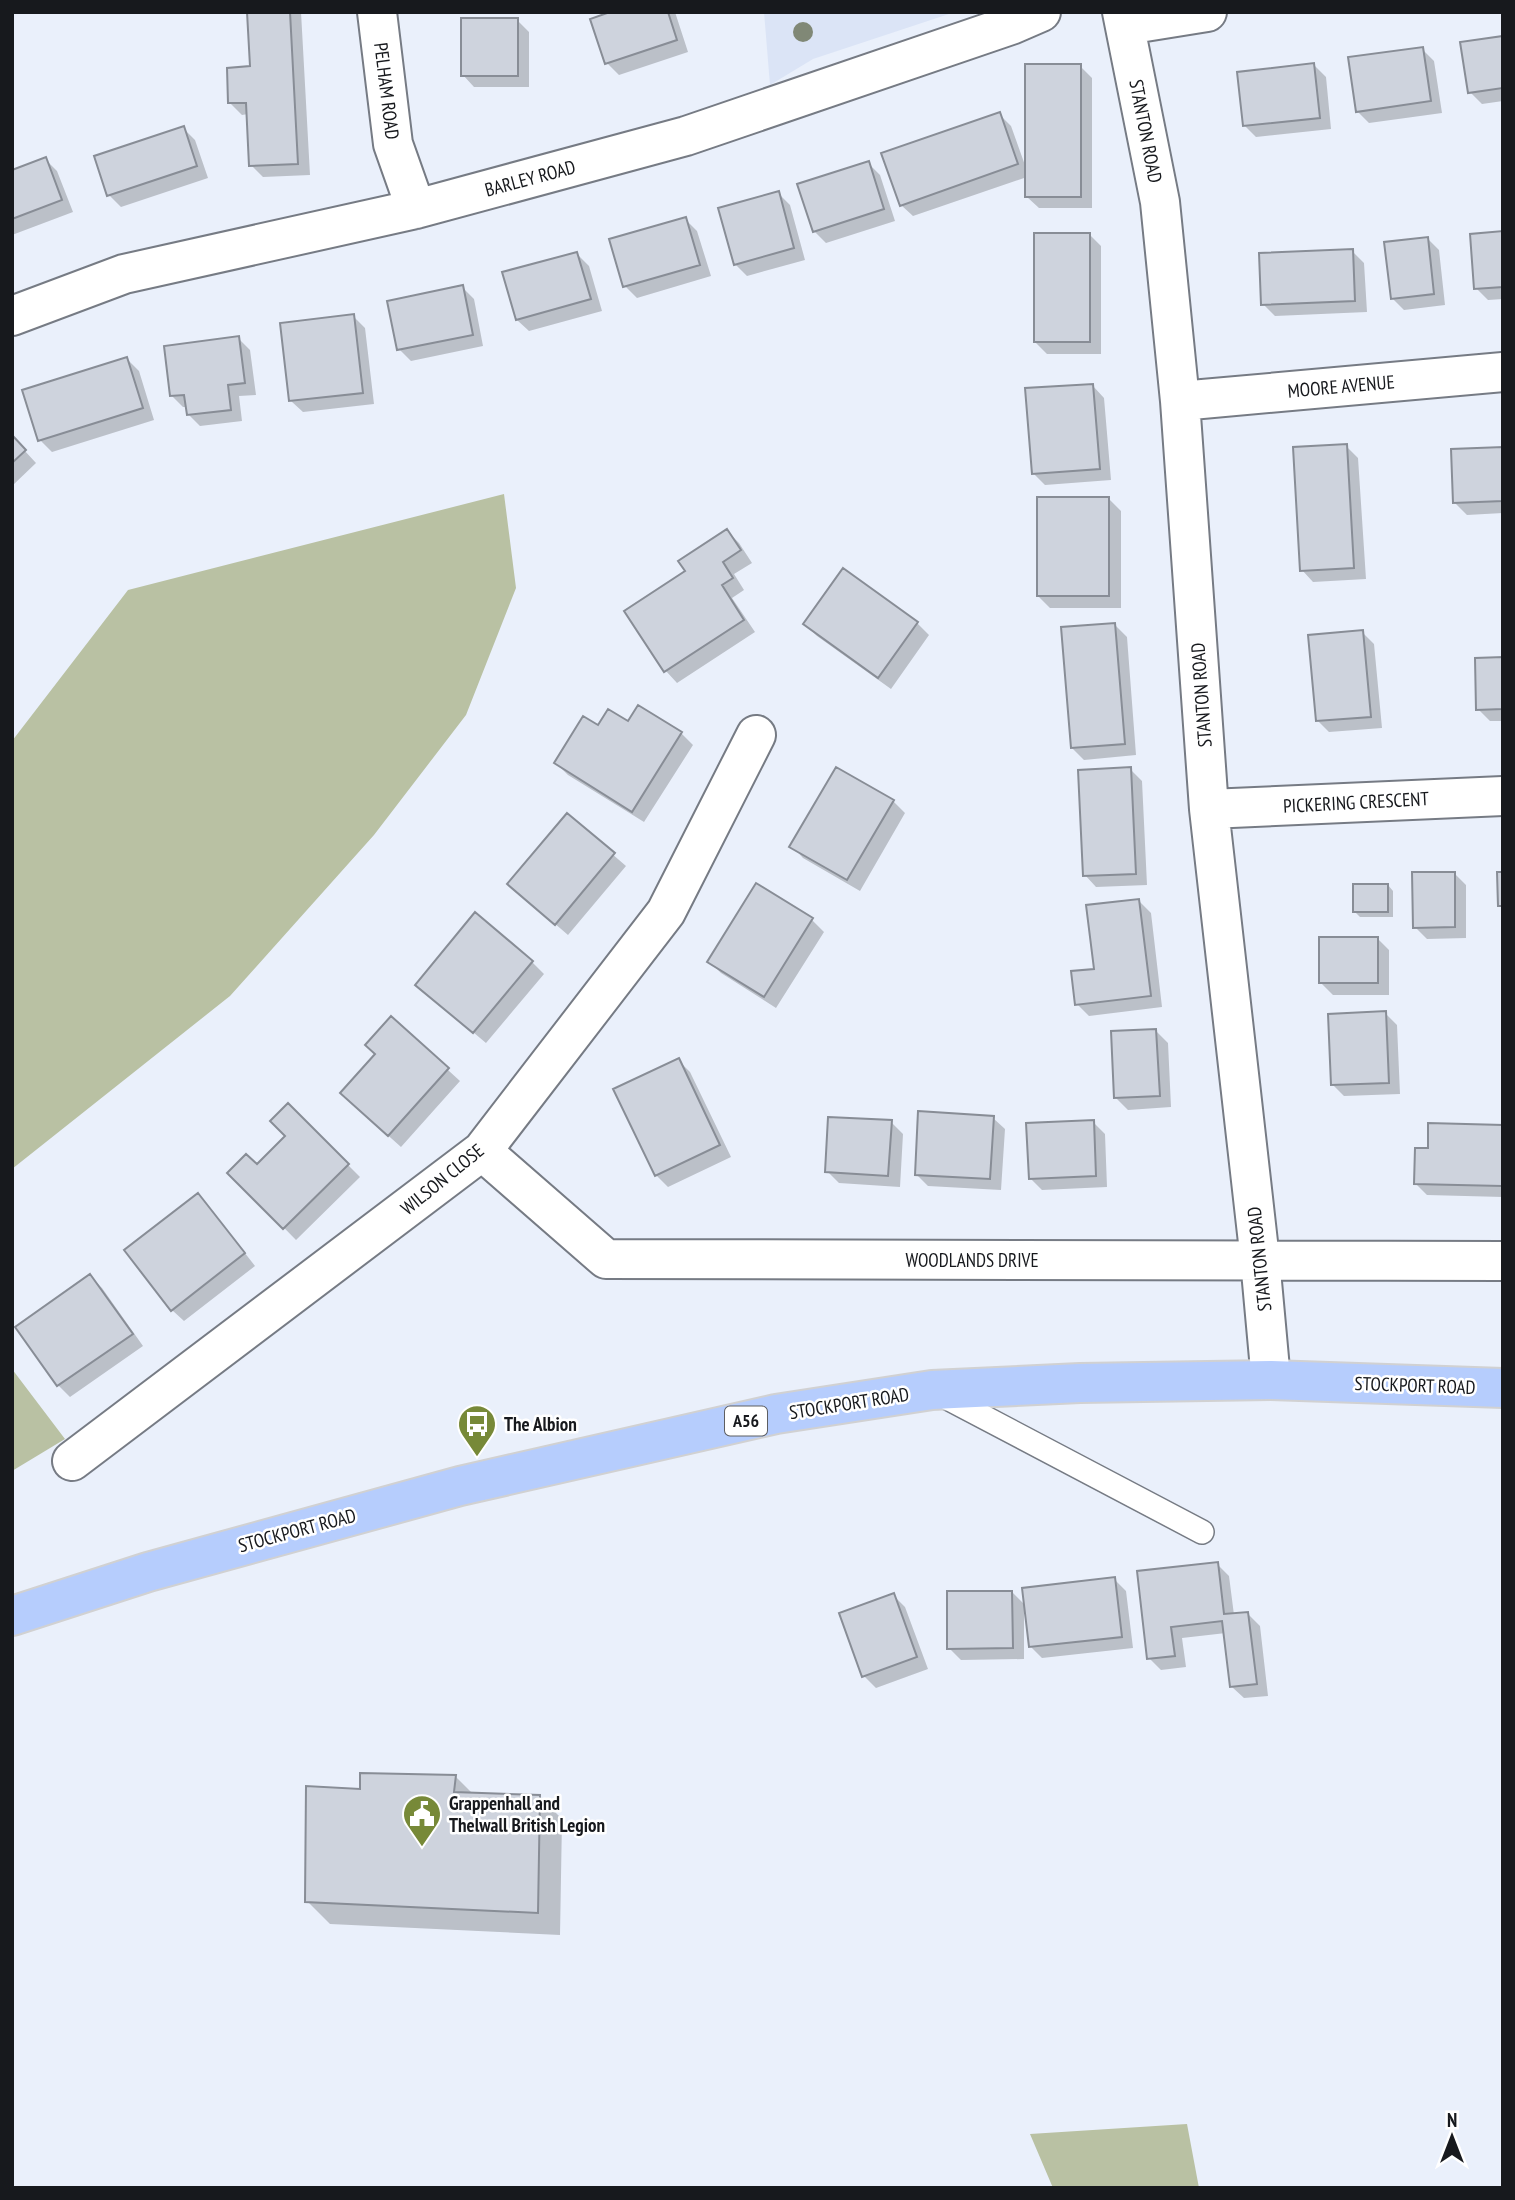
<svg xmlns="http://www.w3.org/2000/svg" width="1515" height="2200" font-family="'PT Sans Narrow',sans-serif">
	<rect width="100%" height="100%" fill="#eaf0fb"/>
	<path fill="#dbe4f6" d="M764,12H955L813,59L770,85Z"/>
	<path fill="#b9c1a3" d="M504,494L516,588L466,715L374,835L230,996L12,1169V741L128,590Z
		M12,1369L65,1439L12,1471Z
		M1187,2124L1199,2188H1053L1030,2134Z"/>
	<path fill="#0003" d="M248,12H301L310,175L263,177L251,165L248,114L242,115L230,103L251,68Z
		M616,12H675L688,52L619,75L607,63Z
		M517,20L529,32V87H474L463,75Z
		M1503,38V101L1482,104L1470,92Z
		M1422,49L1434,61L1442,113L1369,123L1357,111Z
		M1314,65L1326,77L1331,129L1256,137L1244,125Z
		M1080,66L1092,78V208H1039L1027,197V177L913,216L901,205L999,114L1011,126L1026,168Z
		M183,128L195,140L208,178L121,207L109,195Z
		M45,159L57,171L73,212L12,235V172Z
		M868,163L880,175L895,221L826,243L814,231Z
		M778,193L790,205L805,260L747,276L735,264Z
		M685,219L697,231L711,276L637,298L625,286Z
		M1503,233V299L1488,300L1476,288Z
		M1089,234L1101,246V354H1047L1035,342Z
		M1427,238L1439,250L1445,305L1404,310L1392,298Z
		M1352,251L1364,263L1367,312L1275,316L1263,304Z
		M577,254L589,266L602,311L529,331L517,320Z
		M462,287L474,299L483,346L411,361L399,349Z
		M353,316L365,328L374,404L303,412L291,401Z
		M238,338L250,350L256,395L239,396L242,421L200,426L188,414L187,407H183L171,395Z
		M127,359L139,371L154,420L52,452L40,440Z
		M1093,386L1104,398L1111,480L1045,485L1033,473Z
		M12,437L36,463L12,486Z
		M1346,446L1358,458L1366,579L1313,582L1302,570Z
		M1503,448V513L1467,515L1455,503Z
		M1109,499L1121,511V608H1050L1038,596Z
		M727,531L739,543L752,563L734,574L744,590L732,598L755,632L677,683L666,671L687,571Z
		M844,571L917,623L929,635L891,689L817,636L805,624Z
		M1115,625L1127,637L1136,755L1084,760L1072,748Z
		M1362,632L1374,644L1382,728L1329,732L1317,720Z
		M1503,659V721H1490L1478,709Z
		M629,724L681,733L693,745L644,822L568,775L556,763L598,727Z
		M1130,769L1142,781L1147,885L1096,887L1085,875Z
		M893,801L905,813L860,891L803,858L792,846Z
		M567,815L626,866L568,935L509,884Z
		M1454,873L1466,885V938L1427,939L1415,927Z
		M1388,885L1393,891V917H1360L1354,911Z
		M1139,901L1151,913L1162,1007L1089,1016L1077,1004Z
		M812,920L824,932L776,1008L721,973L709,961Z
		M1377,938L1389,950V995H1333L1321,983Z
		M532,962L544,974L486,1043L417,985Z
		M1385,1013L1397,1025L1400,1094L1344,1096L1332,1084Z
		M391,1018L460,1081L401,1147L354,1105Z
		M1156,1031L1168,1043L1171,1107L1128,1110L1116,1098Z
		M678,1060L690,1072L731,1157L668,1187L656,1175Z
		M288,1105L360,1177L296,1240L230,1173L257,1167L288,1136Z
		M993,1118L1005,1129L1001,1190L928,1186L916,1174Z
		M891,1122L903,1134L900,1187L839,1183L827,1171Z
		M1093,1122L1105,1134L1107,1187L1042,1190L1030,1178Z
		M1503,1126V1197L1427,1195L1415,1183L1429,1150Z
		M198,1195L209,1207L255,1266L184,1321L172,1310Z
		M90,1276L102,1288L143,1346L70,1397L58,1385L17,1328Z
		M1217,1564L1229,1576L1234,1615L1248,1614L1260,1626L1268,1696L1244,1698L1232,1687L1226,1633L1182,1638L1186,1667L1161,1670L1149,1658L1139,1572Z
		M1114,1579L1126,1591L1133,1648L1042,1658L1030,1646L1026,1610L1024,1611V1659L961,1660L949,1648L1012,1592L1026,1606Z
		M893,1595L905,1607L928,1669L876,1688L864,1676Z
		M456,1777L473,1794L539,1796L562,1819L560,1935L330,1924L307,1901L362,1791Z"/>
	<path fill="#ced3dd" stroke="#888d96" stroke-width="2" d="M247,12H290L298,164L249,166L246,103H228L227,68L250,66Z
		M610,12H668L677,40L605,64L590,19Z
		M461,18H518V76H461Z
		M1503,36V88L1468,93L1460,42Z
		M1423,47L1431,101L1356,112L1348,57Z
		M1314,63L1320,118L1243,126L1237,72Z
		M1025,64H1081V197H1025Z
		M1000,112L1018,164L900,206L881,153Z
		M184,126L197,166L107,196L94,156Z
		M46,157L62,200L12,219V170Z
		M869,161L884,209L813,232L797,184Z
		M779,191L794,248L734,265L718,208Z
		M686,217L700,265L623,287L609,239Z
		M1503,231V287L1474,289L1470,234Z
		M1034,233H1090V342H1034Z
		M1428,237L1434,294L1391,299L1384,242Z
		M1353,249L1355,301L1261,305L1259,253Z
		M577,252L591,299L516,320L502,272Z
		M463,285L473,335L397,350L387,301Z
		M354,314L363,393L289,401L280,323Z
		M239,336L245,383L228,385L231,410L187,415L184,395L170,396L164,346Z
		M127,357L143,408L38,441L22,390Z
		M1093,384L1100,469L1032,474L1025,388Z
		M12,435L26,450L12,463Z
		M1347,444L1354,568L1300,571L1293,447Z
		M1503,447V501L1453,503L1451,449Z
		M1037,497H1109V596H1037Z
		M727,529L741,550L723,562L733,578L722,585L744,620L664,672L624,611L685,571L678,561Z
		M843,568L918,622L878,678L803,624Z
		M1115,623L1125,744L1071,748L1061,627Z
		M1363,630L1371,717L1316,721L1308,635Z
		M1503,657V709L1476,710L1475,658Z
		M638,705L682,732L632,812L554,763L583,716L598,725L608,709L628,721Z
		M836,767L894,800L847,880L789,847Z
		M1131,767L1136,874L1083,876L1078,770Z
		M567,813L615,853L555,925L507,884Z
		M1412,872H1455V927L1413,928Z
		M1497,872H1503V906H1498Z
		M756,883L813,918L764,997L707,962Z
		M1353,884H1388V912H1353Z
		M1139,899L1151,996L1075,1005L1071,971L1094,969L1086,905Z
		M475,912L533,961L473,1033L415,985Z
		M1319,937H1378V983H1319Z
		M1386,1011L1389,1083L1331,1085L1328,1014Z
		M391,1016L449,1068L388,1136L340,1093L375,1054L365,1045Z
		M1156,1029L1160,1096L1114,1098L1111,1031Z
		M679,1058L720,1145L655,1176L613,1089Z
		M288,1103L349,1164L283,1229L227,1173L246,1154L257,1164L285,1136L270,1121Z
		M918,1111L994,1116L990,1179L915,1175Z
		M828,1117L892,1120L888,1176L825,1172Z
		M1094,1120L1096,1176L1029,1179L1026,1123Z
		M1428,1123L1503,1125L1502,1186L1414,1184L1415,1148H1428Z
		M198,1193L245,1253L171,1311L124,1250Z
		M90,1274L133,1334L57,1386L15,1327Z
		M1218,1562L1224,1614L1248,1612L1257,1684L1230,1687L1222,1621L1171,1627L1175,1656L1147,1659L1137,1571Z
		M1115,1577L1122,1637L1029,1647L1022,1588Z
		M947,1591H1012L1013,1648L947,1649Z
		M894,1593L917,1657L862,1677L839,1613Z
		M360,1773L456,1775L454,1792L540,1795L538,1913L305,1902L306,1786L360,1789Z"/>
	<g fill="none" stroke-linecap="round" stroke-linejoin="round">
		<defs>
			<path id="lane" d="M938,1393L1202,1532"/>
			<path id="street" d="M377,12L393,144L416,209
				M1122,12L1160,202L1180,401L1209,809L1260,1260L1271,1380
				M1126,25L1207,12
				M12,316L124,274L416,209L686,136L1011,25L1041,12
				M1180,401L1503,372
				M1209,809L1503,796
				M482,1151L606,1259L1503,1261
				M72,1461L482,1151L666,912L756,735"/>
			<path id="primary" d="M12,1616L148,1572L460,1486L776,1414L932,1390L1080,1383L1271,1380L1503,1388"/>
		</defs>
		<use href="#lane" stroke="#767b84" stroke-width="26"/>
		<use href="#street" stroke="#767b84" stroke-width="42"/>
		<use href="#primary" stroke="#d1d1d2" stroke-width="42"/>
		<use href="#lane" stroke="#fff" stroke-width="23"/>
		<use href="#street" stroke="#fff" stroke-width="38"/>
		<use href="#primary" stroke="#b6cdfd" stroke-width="38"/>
	</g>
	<circle fill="#808876" cx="803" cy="32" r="10"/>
	<defs>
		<symbol id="bus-pin" viewBox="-11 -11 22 30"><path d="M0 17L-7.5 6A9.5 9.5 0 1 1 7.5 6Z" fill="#778938" stroke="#fff"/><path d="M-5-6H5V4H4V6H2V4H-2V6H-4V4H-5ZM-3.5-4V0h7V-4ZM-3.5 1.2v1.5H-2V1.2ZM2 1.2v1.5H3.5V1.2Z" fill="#fff"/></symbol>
		<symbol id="civic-pin" viewBox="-11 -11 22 30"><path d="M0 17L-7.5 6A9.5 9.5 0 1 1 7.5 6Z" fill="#778938" stroke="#fff"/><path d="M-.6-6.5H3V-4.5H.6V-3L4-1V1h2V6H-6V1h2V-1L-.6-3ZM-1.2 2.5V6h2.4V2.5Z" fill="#fff"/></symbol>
	</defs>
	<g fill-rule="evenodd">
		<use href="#bus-pin" x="455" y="1402" width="44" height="60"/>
		<use href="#civic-pin" x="400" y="1792" width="44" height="60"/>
	</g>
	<g text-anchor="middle" stroke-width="5" stroke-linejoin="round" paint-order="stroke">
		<rect fill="#fff" stroke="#5d5e61" stroke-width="2" x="725" y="1406.5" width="42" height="29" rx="5"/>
		<g font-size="18" font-weight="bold" fill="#17191d">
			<text x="746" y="1427">A56</text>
		</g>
		<g font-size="19" fill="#17191d" stroke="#fff">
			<text transform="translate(387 91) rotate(83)" y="7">PELHAM ROAD</text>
			<text transform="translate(1146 131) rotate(79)" y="7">STANTON ROAD</text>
			<text transform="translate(530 178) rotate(-15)" y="7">BARLEY ROAD</text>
			<text transform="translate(1341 386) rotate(-5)" y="7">MOORE AVENUE</text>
			<text transform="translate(1201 695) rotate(-94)" y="7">STANTON ROAD</text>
			<text transform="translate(1356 802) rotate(-3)" y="7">PICKERING CRESCENT</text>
			<text transform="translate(442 1179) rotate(-39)" y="7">WILSON CLOSE</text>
			<text transform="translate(1259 1259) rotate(-96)" y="7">STANTON ROAD</text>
			<text x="972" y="1267">WOODLANDS DRIVE</text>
			<text transform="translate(1415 1385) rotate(2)" y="7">STOCKPORT ROAD</text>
			<text transform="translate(849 1403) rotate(-9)" y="7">STOCKPORT ROAD</text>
			<text transform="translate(297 1530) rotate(-15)" y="7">STOCKPORT ROAD</text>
		</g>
		<g font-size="19" font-weight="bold" fill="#17191d" stroke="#fff" text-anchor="start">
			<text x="504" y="1431">The Albion</text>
			<text x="449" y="1810">Grappenhall and<tspan x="449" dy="22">Thelwall British Legion</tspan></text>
		</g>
	</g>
	<rect width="1515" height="2200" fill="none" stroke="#17191d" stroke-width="28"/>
	<g transform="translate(1452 2137)" stroke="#ffffff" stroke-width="5" paint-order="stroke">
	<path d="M0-5L12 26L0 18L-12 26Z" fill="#17191d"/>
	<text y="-10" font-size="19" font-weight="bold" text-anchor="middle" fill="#17191d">N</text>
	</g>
</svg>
